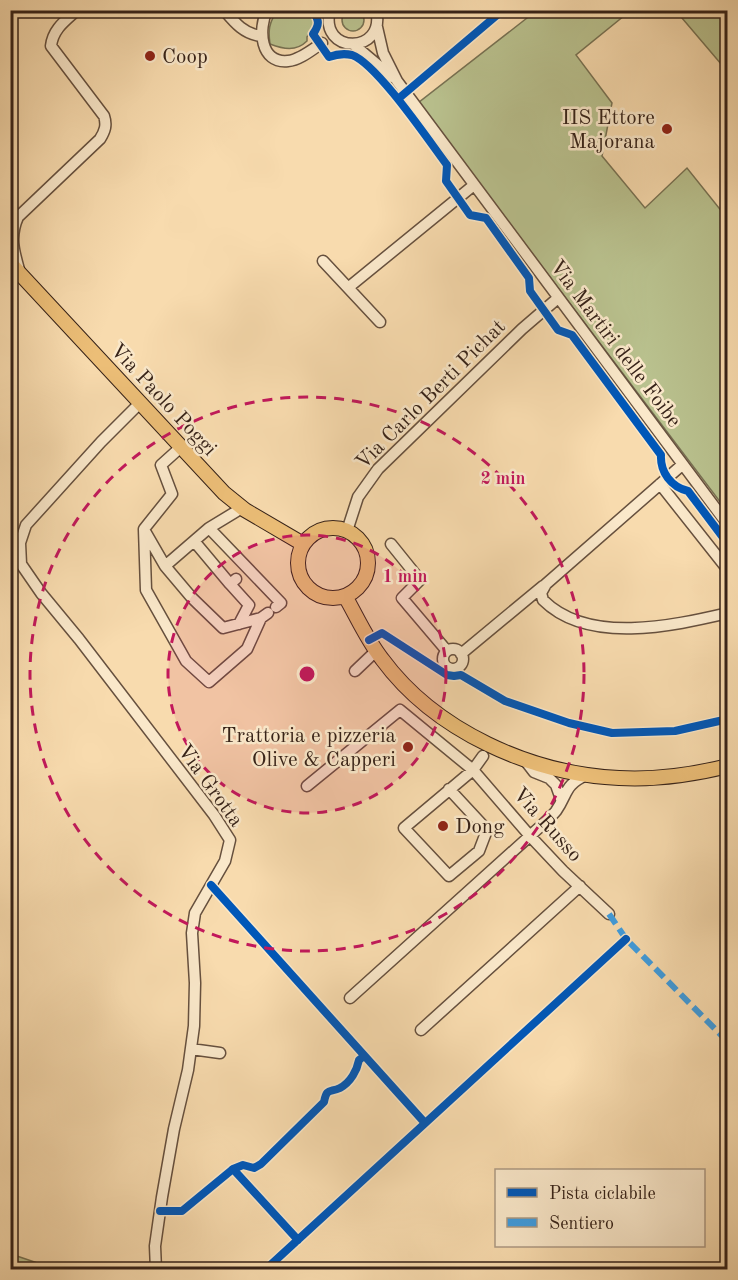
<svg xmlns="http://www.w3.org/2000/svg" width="738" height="1280" font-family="'Old Standard TT',serif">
	<rect width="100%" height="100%" fill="#f8dbae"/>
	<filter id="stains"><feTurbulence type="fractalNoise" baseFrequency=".00333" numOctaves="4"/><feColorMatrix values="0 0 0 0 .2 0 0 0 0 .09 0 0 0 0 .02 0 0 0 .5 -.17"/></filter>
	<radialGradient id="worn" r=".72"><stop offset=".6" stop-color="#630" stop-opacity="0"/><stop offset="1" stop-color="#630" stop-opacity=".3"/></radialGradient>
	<path fill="#b9c18e" stroke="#787253" stroke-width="1.5" d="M342 20a11 11 0 1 1 22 0a11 11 0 1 1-22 0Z
		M277,11H311L315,24L307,37V41C296,52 283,49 270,44C268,30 269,23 277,11Z
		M536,11H630L576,55L612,103L602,156L645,208L687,168L727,218V511L418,103Z
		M676,11H727V71Z
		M11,1254L55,1269H11Z"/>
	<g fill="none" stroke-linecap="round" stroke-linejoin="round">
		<defs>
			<path id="minor" d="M224,10C235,23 244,34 261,36
				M267,10C258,29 260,64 288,61C300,60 313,49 322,43
				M330,10C318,55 387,55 376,10
				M377,27L383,53L397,81L728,525
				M353,44L392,77
				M323,261L380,322
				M20,273C14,252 9,237 18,217L100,139C105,131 107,125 104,116L51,46C53,29 65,21 77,10
				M349,287L474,185
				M139,404L101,442L26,525L20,543L21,564L41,593L79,639L214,815L230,840L225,861L195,913L192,933L195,983L194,1026L188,1070L174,1129L162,1197L155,1246L156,1270
				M181,447L161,465L172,494L144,529L146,590L186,661L209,682L247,649L261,618L268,613
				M682,465L546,584L541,593L543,600C588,645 672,626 728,613
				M660,484L728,570
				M242,508L209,528L281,603L276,607
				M347,531L358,497L378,469L522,329L558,298
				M146,533L165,566L209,528
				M194,541L230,584
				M391,544L420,580L402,598L447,651
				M165,566L192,598L223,628L261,618
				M236,579L230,584L249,605L239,624
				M443 659a10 10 0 1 1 20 0a10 10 0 1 1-20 0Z
				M461,654L543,586
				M355,671L376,651
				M483,756L473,770L530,836L563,871L609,914
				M524,759L534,772L549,778L556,785L561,799
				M307,786L400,710L473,770L404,828L449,876L479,851L487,830L449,789
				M350,998L542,825C546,821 552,816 556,811C569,792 563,786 588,774
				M421,1030L580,886
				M191,1049L220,1053"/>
			<path id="major" d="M10,263L224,493L245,510L303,544
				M298 563a35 35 0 1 1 70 0a35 35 0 1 1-70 0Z
				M345,596C357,617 367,640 382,659C435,731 531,774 619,778C656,780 692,775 728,766"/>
		</defs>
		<use href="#minor" stroke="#66503e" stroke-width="13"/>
		<use href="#major" stroke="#362218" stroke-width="16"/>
		<use href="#minor" stroke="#fae8ca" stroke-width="10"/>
		<use href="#major" stroke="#ecbe77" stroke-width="14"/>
		<path stroke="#3e9cdf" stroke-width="6" stroke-dasharray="12 6" stroke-linecap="butt" d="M609,914L626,939L728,1042"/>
		<defs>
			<path id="cycleway" d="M313,10C319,21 320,24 313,34L329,57C337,54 343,53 352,55C377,64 429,141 447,165L446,181L470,215L486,218L529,278L530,291L558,330L572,335L661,455C660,472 671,487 688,491L728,544
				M398,99L503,10
				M369,640L382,633L447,675L454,676L461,675L505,701L569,723L612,733L675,731L728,719
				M211,885L425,1123
				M233,1169L243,1165L254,1168L261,1164L324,1102C327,1087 330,1093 340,1088C351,1082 357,1070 359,1060L364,1056
				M160,1211H182L233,1169L298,1240
				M265,1270L626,939"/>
		</defs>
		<use href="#cycleway" stroke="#fae8ca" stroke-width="11"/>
		<use href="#cycleway" stroke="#0057b8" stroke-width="8"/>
	</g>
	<circle cx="307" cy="674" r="139" fill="#c2185b" fill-opacity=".12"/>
	<g fill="none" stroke="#c2185b" stroke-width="3" stroke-dasharray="10 8">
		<circle cx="307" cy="674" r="139"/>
		<circle cx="307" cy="674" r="277"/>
	</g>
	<g fill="#8f2418" stroke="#fae8ca" stroke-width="2">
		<circle cx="150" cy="56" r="6"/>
		<circle cx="667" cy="129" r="6"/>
		<circle cx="408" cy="747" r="6"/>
		<circle cx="443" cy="826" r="6"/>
	</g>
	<g text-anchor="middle" stroke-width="5" stroke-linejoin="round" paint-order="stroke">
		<g font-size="21" fill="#362218" stroke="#fae8ca" text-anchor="start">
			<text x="162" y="63">Coop</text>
			<text x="655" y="124" text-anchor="end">IIS Ettore<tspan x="655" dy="24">Majorana</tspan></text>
			<text x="396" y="742" text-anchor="end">Trattoria e pizzeria<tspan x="396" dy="24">Olive &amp; Capperi</tspan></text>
			<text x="455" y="833">Dong</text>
		</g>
		<g font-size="21" fill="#362218" stroke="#fae8ca">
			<text transform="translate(616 343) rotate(53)" y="7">Via Martiri delle Foibe</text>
			<text transform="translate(430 394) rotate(-45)" y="7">Via Carlo Berti Pichat</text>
			<text transform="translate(164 399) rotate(47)" y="7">Via Paolo Poggi</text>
			<text transform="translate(211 785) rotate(54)" y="7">Via Grotta</text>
			<text transform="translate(548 824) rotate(48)" y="7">Via Russo</text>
		</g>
	</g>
	<circle cx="307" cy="674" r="9" fill="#c2185b" stroke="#fae8ca" stroke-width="3"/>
	<g font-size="18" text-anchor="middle" font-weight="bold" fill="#c2185b" stroke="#fae8ca" stroke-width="5" stroke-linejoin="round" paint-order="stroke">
		<text x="503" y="484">2 min</text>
		<text x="405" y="582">1 min</text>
	</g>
	<rect width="738" height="1280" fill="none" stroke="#f8dbae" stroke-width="36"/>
	<rect x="12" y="12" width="714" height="1256" fill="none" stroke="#362218" stroke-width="3"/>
	<rect x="18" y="18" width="702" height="1244" fill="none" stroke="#362218" stroke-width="1.5"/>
	<rect x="495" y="1169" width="210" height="78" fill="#fae8ca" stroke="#ac9983" stroke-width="1.5"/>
	<rect x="507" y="1188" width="30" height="9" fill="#0057b8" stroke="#ac9983" stroke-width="1.5"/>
	<text x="549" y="1199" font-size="18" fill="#362218">Pista ciclabile</text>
	<rect x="507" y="1218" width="30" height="9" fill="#3e9cdf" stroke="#ac9983" stroke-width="1.5"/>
	<text x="549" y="1229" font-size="18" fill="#362218">Sentiero</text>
	<rect width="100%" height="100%" filter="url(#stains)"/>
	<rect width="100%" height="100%" fill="url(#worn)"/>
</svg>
